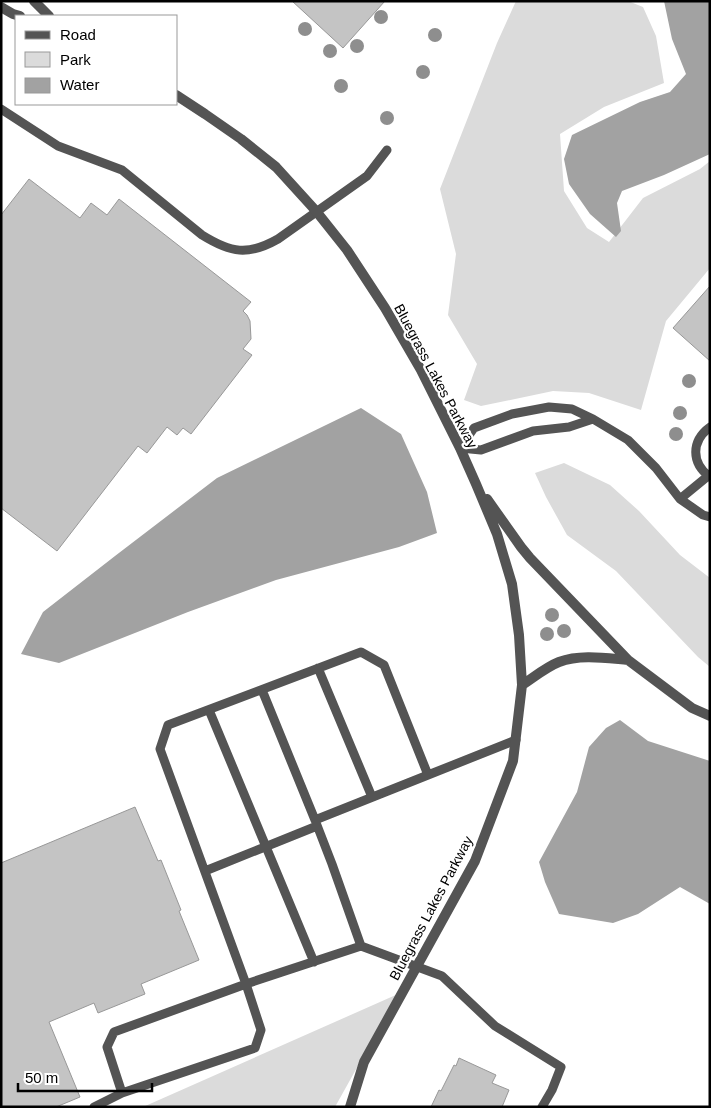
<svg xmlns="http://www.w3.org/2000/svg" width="711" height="1108" font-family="Arial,sans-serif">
	<rect width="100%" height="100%" fill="#fff"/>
	<path fill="#dbdbdb" d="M516,1H628L643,7L656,36L664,83L604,107L560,134L564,191L587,228L609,242L643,198L700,169L710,161V268L666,321L641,410L589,393L553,391L481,406L464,400L477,364L448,315L456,254L440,189L497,43Z
		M564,463L610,485L639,511L680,555L710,578V667L698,657L616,571L567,535L546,497L535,473Z
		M398,994L335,1107H143Z"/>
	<path fill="#a2a2a2" d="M664,1H710V154L664,175L622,191L617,203L621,231L616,237L590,214L569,184L564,159L572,135L640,102L670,92L686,74L672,39Z
		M361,408L401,434L427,492L437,533L399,547L276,580L188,612L59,663L21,654L43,612L115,556L217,478Z
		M620,720L648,741L710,761V904L680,887L638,914L613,923L559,914L545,882L539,862L577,792L589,747L606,728Z"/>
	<path fill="#c4c4c4" stroke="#989898" d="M292,1H385L343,48Z
		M29,179L80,218L91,203L107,215L119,199L251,302L243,311L247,315L250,321L251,339L243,349L252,355L191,434L183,428L177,435L167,427L147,453L138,446L57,551L1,508V215Z
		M710,286V361L673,328Z
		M135,807L158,861L161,860L181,910L179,911L199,960L141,984L145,994L98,1013L94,1003L49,1022L80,1097L56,1107H1V863Z
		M459,1058L496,1075L492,1083L509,1090L502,1107H431L439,1090L441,1091L454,1065L456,1066Z"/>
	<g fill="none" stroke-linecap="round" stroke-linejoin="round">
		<path stroke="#545454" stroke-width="9" d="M1,109L58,146L122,170L202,235C231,253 248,256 278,239L367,176L387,150
			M593,419L569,427L533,431L481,450L460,448L474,428L512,414L549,407L572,409L593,419L628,440L656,468L680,499L703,515L710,517
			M710,427C691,441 691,463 710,477
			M680,499L708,476
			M318,668L372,797
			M262,690L315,820
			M209,710L314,962
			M516,740L428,775L384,665L361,652L168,725L160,749L246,984L361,946L442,976L495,1026L561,1067L552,1090L542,1107
			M205,871L317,826
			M361,946L332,864L315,820L428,775
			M246,984L261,1030L255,1048L122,1093L107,1047L114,1032Z
			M94,1107L122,1093"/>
		<path stroke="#545454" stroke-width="10" d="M34,1L49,16
			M1,7L13,14L20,16
			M176,95L205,114L241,139L276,167L316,211L347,250L385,308L421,370L460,448L476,484L497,534L512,584L519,635L522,685L513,761L475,861L364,1062L350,1107
			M487,499L521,547L530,558L628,660L692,708L710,716
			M522,685C533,678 546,667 559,662C580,654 605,658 628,660"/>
	</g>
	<g fill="#8e8e8e">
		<circle cx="381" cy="17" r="7"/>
		<circle cx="305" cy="29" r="7"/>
		<circle cx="435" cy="35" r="7"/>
		<circle cx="357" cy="46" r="7"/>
		<circle cx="330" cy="51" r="7"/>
		<circle cx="423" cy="72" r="7"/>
		<circle cx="341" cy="86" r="7"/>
		<circle cx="387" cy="118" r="7"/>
		<circle cx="689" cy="381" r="7"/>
		<circle cx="680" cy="413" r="7"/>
		<circle cx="676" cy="434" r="7"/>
		<circle cx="552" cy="615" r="7"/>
		<circle cx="564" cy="631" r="7"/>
		<circle cx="547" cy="634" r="7"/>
	</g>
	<g text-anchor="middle" stroke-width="4.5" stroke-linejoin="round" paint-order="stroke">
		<g font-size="14" fill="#000" stroke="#fff">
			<text transform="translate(436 376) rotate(62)" y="5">Bluegrass Lakes Parkway</text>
			<text transform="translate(431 908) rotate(-62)" y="5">Bluegrass Lakes Parkway</text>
		</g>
	</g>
	<rect width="711" height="1108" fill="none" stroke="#000000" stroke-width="5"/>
	<rect x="15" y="15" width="162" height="90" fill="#ffffff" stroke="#999999"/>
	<rect x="25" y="31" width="25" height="8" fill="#545454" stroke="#999999"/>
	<text x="60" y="40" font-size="15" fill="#000000">Road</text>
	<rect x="25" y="52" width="25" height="15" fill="#dbdbdb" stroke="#999999"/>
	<text x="60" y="65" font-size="15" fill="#000000">Park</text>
	<rect x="25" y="78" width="25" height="15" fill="#a2a2a2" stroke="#999999"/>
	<text x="60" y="90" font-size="15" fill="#000000">Water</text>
	<path d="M18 1083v8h134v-8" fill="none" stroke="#000000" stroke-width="2.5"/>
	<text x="25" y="1083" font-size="15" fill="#000000" stroke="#ffffff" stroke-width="4" paint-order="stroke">50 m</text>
</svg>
